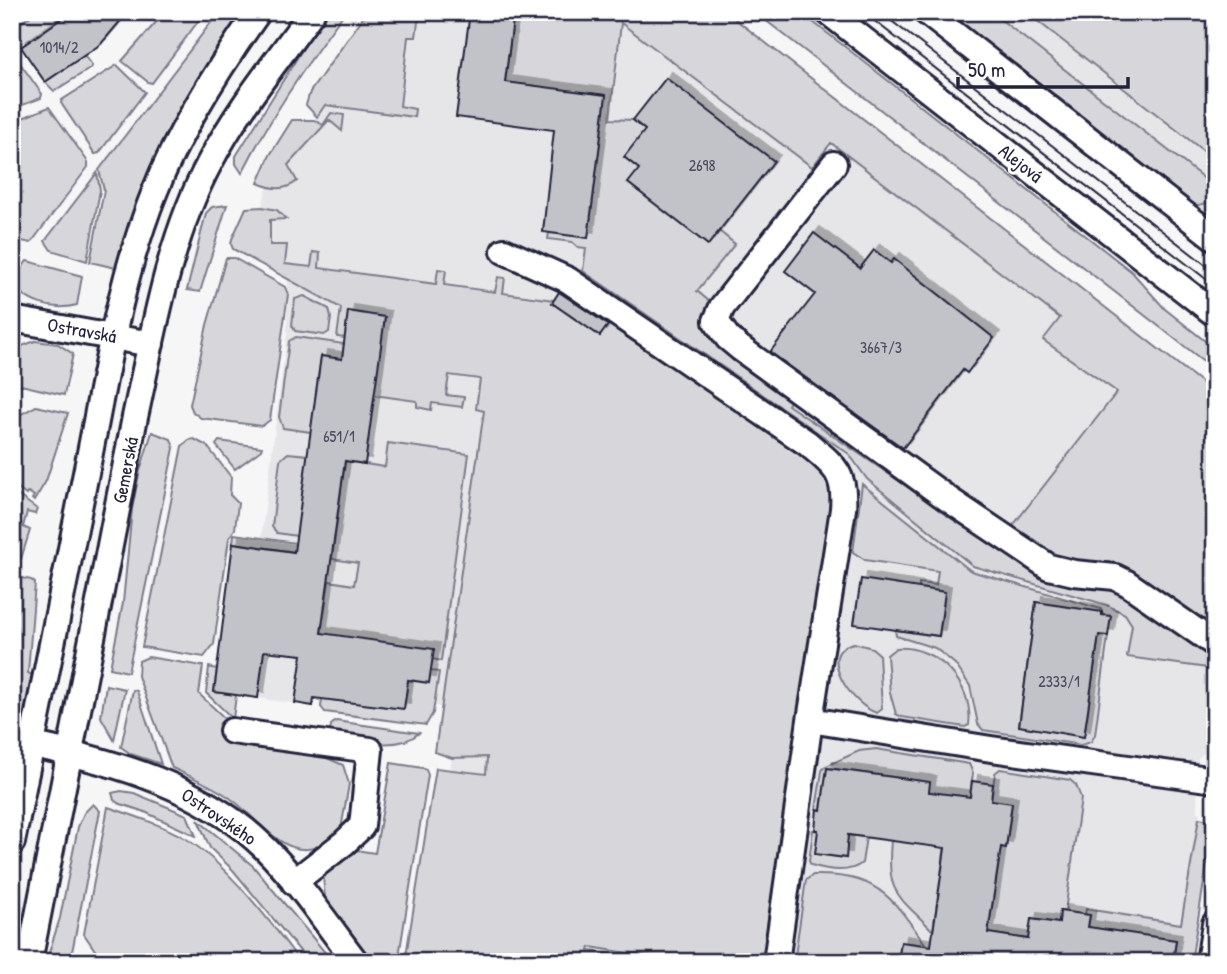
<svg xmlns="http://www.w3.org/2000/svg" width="1227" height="974" font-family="'Patrick Hand',sans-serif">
	<defs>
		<filter id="shadow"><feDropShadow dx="6" dy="-6" stdDeviation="0" flood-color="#0004"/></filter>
	</defs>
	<rect width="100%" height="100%" fill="#f6f6f7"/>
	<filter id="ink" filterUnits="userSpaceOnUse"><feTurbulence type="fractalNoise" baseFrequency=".0143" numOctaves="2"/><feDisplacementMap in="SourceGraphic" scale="14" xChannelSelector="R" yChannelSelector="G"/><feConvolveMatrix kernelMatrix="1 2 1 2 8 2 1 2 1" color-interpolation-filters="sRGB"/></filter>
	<g filter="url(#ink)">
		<path fill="#e6e6e9" d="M388,12H608L812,167L831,142L1060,318L1043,341L1117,392L1011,528L1120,593L1215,665V693L1206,751L1198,758L1197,812L1200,813L1185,907L1189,916L1182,962H420L452,758L453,708L434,706L433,713L314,698L313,706L214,692L233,543L260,547L287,334L288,265L251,246L266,191Z
			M926,12H1215V238Z"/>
		<path fill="#d7d7db" stroke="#7c7c8b" stroke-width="2" d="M36,12H64L66,16L21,47L12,33V29Z
			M165,12H205L152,83L148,82L122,61Z
			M219,12H243C187,92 144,175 116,268L90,262L104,190L99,170Z
			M329,12H345C307,63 271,116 242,173L236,164V156L307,42Z
			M367,12H424L418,22L416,37H408L400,106L415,109L414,117L325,105L317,117L306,105L310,92Z
			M514,12H726L1215,393V631L1120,567L1112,564L1057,559L1011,528L1117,392L1043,340L1060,318L831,143L812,167L621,23L610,119L633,120L645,130L639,169L708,245L719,231L735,244L697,291L710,302L705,325L792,398L788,405L915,492L1122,592L1215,657V669L1127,657L1132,625L1125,614L1107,605L973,566L867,479L849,454L583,271L586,248L578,247L572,242L548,239L549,233L588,238L606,95L505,82Z
			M755,12H800L844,46L1132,272L1165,309L1215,349V370Z
			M944,12H991L1215,187V201L1199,205L1189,204Z
			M1026,12H1215V160Z
			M12,52L42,94L41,98L12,109Z
			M84,55L92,66L91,68L54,91L45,82Z
			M117,65L145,92L99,153L95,154L61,103L62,100Z
			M49,107L88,162V167L31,243L12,239V204L19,197L13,122Z
			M331,113L344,115L342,131L329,120L288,165L297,181C286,191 271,189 258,183L270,155L292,120H314L323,125Z
			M97,173L100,190L87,261L51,250L45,241Z
			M227,205L200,292L187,290L206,213L212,207Z
			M262,207L277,210L286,219L270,220V245H287L285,264L311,267L313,252L320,253L319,268L436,284L438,269L446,270L444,285L495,292L498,277L505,278L503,293L554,300L552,303L576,320L586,307L822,470L827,476L832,492L765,962H729L678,956L677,961L590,947L589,951L661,962H405L436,768L486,774L487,757L452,758L435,752L484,411L476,409L480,379L449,375L446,395L464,397L462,407L432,403L431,410L417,407V401L374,395L345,338L337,337L341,308L233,249L231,244L232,239L246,208Z
			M226,258H234L285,287L288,294L270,420L262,426L201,418L193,412L190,405L207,325Z
			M27,261L82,276L77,305C54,311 24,304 12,281Z
			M304,296L329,309L331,318L329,332L324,335L295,331L292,325L295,299Z
			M296,337L344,344L342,359L321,357L311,432L283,428L279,417L289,341Z
			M35,341L58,344L73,354L64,395L12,383V350Z
			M36,406L68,413L46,481L34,501L32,499L34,496L28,492L26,495L12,484V419Z
			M152,432L171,439L174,448L128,672L110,668L123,603L132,509L139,474Z
			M194,439L207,446L231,477L230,495L238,503L235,529L229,538L214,644L204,657L142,647L182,446L189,440Z
			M219,441L262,447L261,450L235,469L216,445Z
			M388,443L469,454L441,661L321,633L329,581L354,585L358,563L332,559L345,461L385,467Z
			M288,453L308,455L297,536L277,533L272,527L280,460Z
			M862,484L971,571L1101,609L1102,612L1036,603L1019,726L1084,736L1099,635L1108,636L1095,735L1091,742L1081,745L983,730L978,724L970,686L955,664L935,648L896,636L895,630L939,636L945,592L919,588V583L936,585L938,571L865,560L853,552Z
			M12,491L37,509L35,514L27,512L23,527L30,530L21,559L12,558Z
			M234,534L296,543L294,552L233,543Z
			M12,576L31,580L35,583L28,673L33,675L12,777Z
			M854,643L872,648L879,654L882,709L877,713C852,706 814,651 854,643Z
			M896,648C937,645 974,684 969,725L965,727L902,717L896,714L890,693L887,655Z
			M148,657L203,666L199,694L232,725L311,751L343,765L349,784L340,835C291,874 266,824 230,798C212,785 192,777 172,768L138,676L139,661Z
			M209,667L217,669L214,692L236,695L233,719L206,693Z
			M431,671L439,672L433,713L426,725L325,712L321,707L322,699L404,709L408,680Z
			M106,685L125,689L114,740L101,717Z
			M133,690L137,691L161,764L131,754L121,747Z
			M336,721L419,733C397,753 356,739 330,735L331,725Z
			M876,749L969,764L973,773L970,797L929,792V782L827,768L821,810L816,809L822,771L824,767L859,751Z
			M391,763L423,768L426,770L428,775L398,962H368L326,909L323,876L350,849L375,853Z
			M1000,769L1070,780L1076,785L1081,798L1065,912L1060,911L1059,923L1028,939L988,933L1001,847H1006L1012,803L991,800L995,773Z
			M121,791L134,793L187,815L196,836L145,812L118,803L114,800L112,793Z
			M93,804L100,811L70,962H46L60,918L78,827L84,813Z
			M108,807C134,816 160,824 183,837C222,859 274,925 300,962H103L84,934Z
			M1199,818L1214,821L1191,962H1173L1176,940L1088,927L1090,916L1085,914L1086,909L1181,924Z
			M198,820L253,866L333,962H309L233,870L210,848Z
			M813,830L819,831L815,854L846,858L847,835L866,837L862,863C849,874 827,870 811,865L809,861Z
			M946,839L933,931C898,895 886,895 891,841Z
			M813,875C878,874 891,896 926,945L901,942L898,962H794L806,880Z"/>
		<path fill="#c2c2c9" stroke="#22223b" stroke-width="2" filter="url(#shadow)" d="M71,12H128L101,44L45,82L21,47Z
			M470,12H514L505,82L606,95L588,238L543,232L554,130L456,117Z
			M666,78L774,161L708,245L628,183L639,169L624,157L645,130L633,120Z
			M814,233L860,268L874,250L891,263L894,259L994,338L967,373L963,370L903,448L770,352L815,294L785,271Z
			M559,292L608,325L600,336L552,303Z
			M348,311L385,317L365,464L345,461L321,633L434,649L429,683L408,680L404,709L314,698L313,706L295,703L302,655L264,651L258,698L214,692L233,543L294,552L321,356L342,359Z
			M861,579L945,592L939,636L854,624Z
			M1036,602L1102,612V615L1111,616L1108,636L1099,635L1084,737L1019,726Z
			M827,768L930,782L929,792L970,797L972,781L993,784L991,800L1012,803L1006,848L1001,847L988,933L1028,939L1031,919L1059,923L1060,911L1090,915L1088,927L1176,940L1173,962H898L901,942L931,946L945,848L848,835L846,858L815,854L818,830H815L817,809L821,810Z"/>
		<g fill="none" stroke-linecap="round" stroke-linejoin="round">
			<defs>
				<path id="minor" d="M828,12L1215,314
					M926,12L1215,238
					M834,164L722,307L716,321L728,338L740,348L948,499L1049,567L1074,573L1115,577L1127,583L1215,644
					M504,251L568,280L807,443C833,465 846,472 843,509L810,720L991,749L1215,780
					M12,319L151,344
					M232,731L370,750L362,826L344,843L294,882
					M33,745C116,762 203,787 265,848C299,882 327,924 356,962
					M12,842C38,716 63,589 88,463C106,372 120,278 155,191C179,130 220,66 258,12
					M29,962L135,417C154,331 168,240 210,162C238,108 277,61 312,12
					M776,962L810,720
					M1209,962L1215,924"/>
			</defs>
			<use href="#minor" stroke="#22223b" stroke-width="30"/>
			<use href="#minor" stroke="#fff" stroke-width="24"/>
			<path stroke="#22223b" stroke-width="2" d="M863,12L1215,286
				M880,12L1215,272"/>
		</g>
	</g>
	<g text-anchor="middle" stroke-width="6" stroke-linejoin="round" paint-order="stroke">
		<g font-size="16" fill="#4a4a5e">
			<text x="59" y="53">1014/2</text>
			<text x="702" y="171">2698</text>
			<text x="881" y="353">3667/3</text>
			<text x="339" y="442">651/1</text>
			<text x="1059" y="687">2333/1</text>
		</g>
		<g font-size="19" fill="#22223b" stroke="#fff">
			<text transform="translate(1021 163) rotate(38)" y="7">Alejová</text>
			<text transform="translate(82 330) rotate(10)" y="7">Ostravská</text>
			<text transform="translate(125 470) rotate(-79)" y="7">Gemerská</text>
			<text transform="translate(219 816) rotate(34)" y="7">Ostrovského</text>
		</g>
	</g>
	<rect width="1227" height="974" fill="none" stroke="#fff" stroke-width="42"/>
	<rect x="21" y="21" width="1185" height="932" fill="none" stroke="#22223b" stroke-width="2.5" filter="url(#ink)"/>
	<path d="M958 77v10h170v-10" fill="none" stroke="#22223b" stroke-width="3.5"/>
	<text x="968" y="77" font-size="21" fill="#22223b" stroke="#ffffff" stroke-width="5" paint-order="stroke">50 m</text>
</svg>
